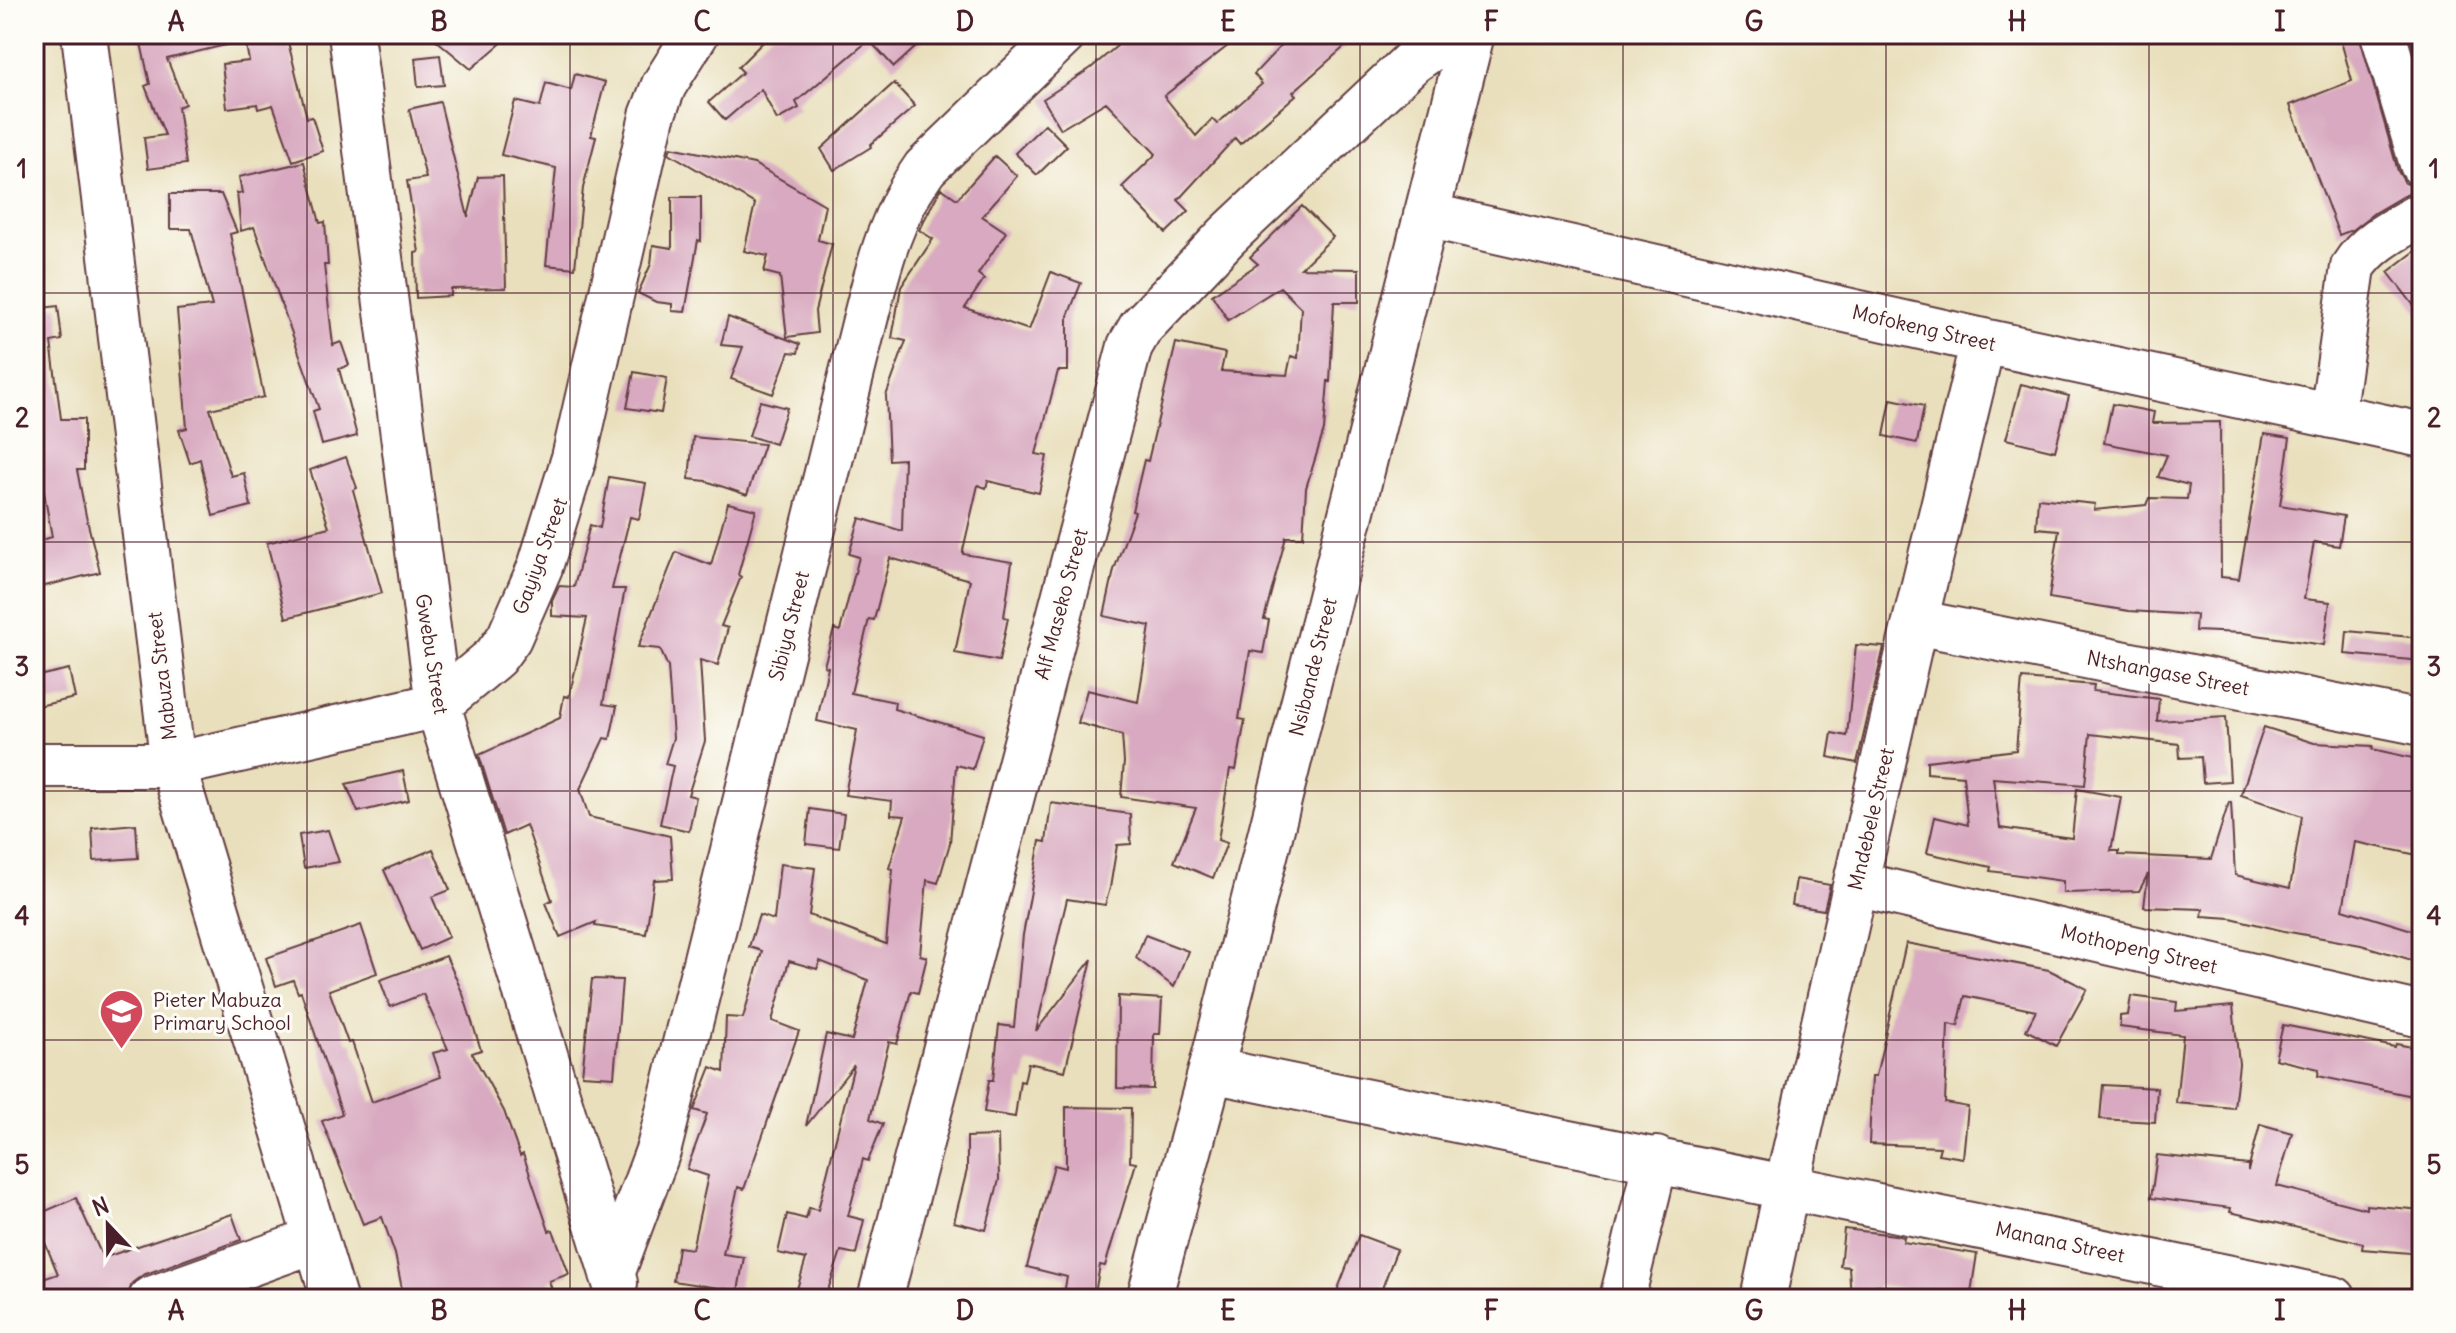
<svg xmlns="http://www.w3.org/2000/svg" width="2456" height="1333" font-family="Delius,sans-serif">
	<rect width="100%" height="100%" fill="#fdfcf7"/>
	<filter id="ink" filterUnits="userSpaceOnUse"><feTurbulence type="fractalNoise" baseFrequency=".0125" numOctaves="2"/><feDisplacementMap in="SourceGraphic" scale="16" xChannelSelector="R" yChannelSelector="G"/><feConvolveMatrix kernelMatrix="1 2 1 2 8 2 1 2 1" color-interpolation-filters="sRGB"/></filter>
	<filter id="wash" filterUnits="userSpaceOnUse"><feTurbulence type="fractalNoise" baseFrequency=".006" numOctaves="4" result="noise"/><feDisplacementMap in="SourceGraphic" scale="32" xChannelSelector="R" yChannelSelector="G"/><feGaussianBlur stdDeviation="1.8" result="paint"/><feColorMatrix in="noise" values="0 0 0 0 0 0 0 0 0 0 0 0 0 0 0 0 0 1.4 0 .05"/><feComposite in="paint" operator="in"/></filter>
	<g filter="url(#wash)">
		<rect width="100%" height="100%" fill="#e9dfbc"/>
		<g id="blocks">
			<path fill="#d8a9c0" d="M139,34H229L230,44L167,59L185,104L178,107L186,164L148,169L144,138L165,135L145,86L150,84Z
				M244,34H286L307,118L312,117L323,151L293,161L273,105L258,109L257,104L227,108L222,64L249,61Z
				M429,34H512L471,69Z
				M771,34H930L894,67L869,40L796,102L799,108L777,120L761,89L725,120L709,102L743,72L738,67Z
				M1131,34H1243L1164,96L1196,136L1212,119L1217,124L1262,84L1254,74L1292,34H1359L1293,92L1296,95L1240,144L1235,138L1178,200L1189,211L1166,233L1122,187L1156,154L1106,102L1061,129L1043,99L1091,68Z
				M2339,34H2359L2398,171L2405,183L2422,189L2410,192L2374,213L2352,230L2339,235L2290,105L2352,81Z
				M2409,34H2422V77Z
				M440,55L444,85L418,87L415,58Z
				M575,74L605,82L591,136L596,137L583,188L575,268L546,265L556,168L501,155L515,101L540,107L546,83L571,90Z
				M894,83L915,106L870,145L871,147L834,170L821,149Z
				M440,102L468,217L478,177L503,176L506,288L451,289V296L416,298L415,253L419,252L407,181L426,178L409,109Z
				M1045,124L1067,146L1037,175L1015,153Z
				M671,147L754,164L825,205L818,240L832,244L815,311L817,333L787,337L780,276L764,272L768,256L744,251L755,204L669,153Z
				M995,156L1017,176L982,216L1006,232L978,274L984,279L965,308L1029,330L1051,272L1081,283L1068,316V371H1058L1036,454L1047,456L1039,493L988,481L986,488L978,485L963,550V554L1012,562L1004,617L1008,618L999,661L955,653L970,580L890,558L874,620L869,619L851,693L895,702L894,709L983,735L973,769L956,765L950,843L938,883L927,880L920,955L927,957L918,993L911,991L897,1044L889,1042L870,1119L883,1124L868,1161L863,1159L848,1216L864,1220L856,1254L841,1251L825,1299H794L806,1259L778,1253L787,1214L806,1219L809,1208L818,1210L854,1065L806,1126L826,1034L852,1040L868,980L820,961L817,969L789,961L772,1021L799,1031L744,1189L738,1187L723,1254L744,1257L738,1291L673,1281L678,1247L692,1249L708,1176L687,1169L707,1114L694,1110L711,1067L724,1072L726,1017L743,1018L762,951L749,947L759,915L774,920L780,864L815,868L809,915L886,944L893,869L889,868L905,816L891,815L892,801L845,795L857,730L817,721L828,667L824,666L834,629L840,631L859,557L849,554L860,518L902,531L904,459L889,460L886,396L906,341L892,338L901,287L933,239L919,230L941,188L957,199Z
				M304,162L320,223L325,222L328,265H324L333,345L341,342L349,365L339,369L357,436L322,445L313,411L319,409L254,227L241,231L237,193H242L239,177Z
				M170,194H221L237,232L230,234L264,397L210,409L231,476L244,473L251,506L213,516L200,459L190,463L179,430L187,428L177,310L212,306L191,229H170Z
				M672,197H701V241L698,240L685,312L672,311V304L656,302L638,293L651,264L653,245L672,248Z
				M1302,206L1333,237L1301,268L1359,269V302H1334L1330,382L1328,381L1324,430L1306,488L1303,537H1286L1264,619L1269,620L1263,653L1250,651L1239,719L1245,720L1236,770L1230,769L1218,840L1227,843L1213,878L1174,862L1196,808L1121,797L1124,762L1122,735L1078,723L1087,690L1138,702L1150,626L1104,616L1114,570L1135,512L1132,511L1144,460L1148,461L1176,343L1225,353L1221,371L1287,375L1291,356L1298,358L1301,308L1280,287L1228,320L1212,295L1258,264L1250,257Z
				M2422,246V316L2388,272Z
				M58,306L62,340L51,342L61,419H84V470H77L86,516L100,572L41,587L34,558V542L52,537L40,470H34V309Z
				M728,317L800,344L798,353L789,352L773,394L731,379L743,347L721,345Z
				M634,372L667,378L661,413L627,408Z
				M2021,384L2069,396L2055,451L2006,439Z
				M1891,399L1924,406L1917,443L1884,436Z
				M760,401L787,408L775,444L749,436Z
				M2112,404L2154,412L2152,423L2220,422L2221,577L2239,579L2264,434L2290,438L2280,505L2344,516L2339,546L2314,542L2304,599L2330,602L2324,645L2243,633L2195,631L2196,615L2129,611L2049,598L2059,530L2036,528L2038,498L2095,504L2094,510L2146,505L2149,498L2187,499L2189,485L2158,477L2167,455L2104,443Z
				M693,437L764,444L747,495L706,481L689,479Z
				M346,457L357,488L353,490L382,593L286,618L267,543L329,527L310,470Z
				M609,477L646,483L639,519L630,517L612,589H625L603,704L617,706L610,739L604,738L580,789L589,817L670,836L673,879L654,880L646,934L595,926L596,922L560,937L546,903L552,900L526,825L504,835L479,755L560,718L564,696L569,697L587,618L552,616V601L559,586L574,587L590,525L600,528Z
				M728,503L756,510L738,575L741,577L721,626L728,628L718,665L700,660L705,741L688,795L696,797L689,831L660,824L673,766L665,764L673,738L668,667L660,649L638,647L676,552L711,565Z
				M2347,631L2422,638V661L2345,654Z
				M1856,645L1884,647L1857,763L1828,757L1832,733L1847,736Z
				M69,669L75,698L38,706L34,677Z
				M2022,679L2094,685L2093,691L2159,699L2157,721L2226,717L2230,781L2203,783L2201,757L2180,758L2179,744L2090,734L2085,785L1993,778L2000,828L2072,838L2077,789L2121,797L2111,851H2119V855L2211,859L2229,802H2231L2235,875L2290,888L2302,816L2241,795L2264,727L2314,743L2373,746L2372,749L2422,760V856L2355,842L2343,909L2422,933V963L2361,945L2284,931L2231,918L2202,916L2203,909L2144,907L2148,874L2139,891L2063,893V881L1990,871L1991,867L1927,853L1935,817L1968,825L1963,776L1927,773V761L2016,750Z
				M403,771L409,800L358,812L346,784Z
				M1051,803L1130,814L1131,844L1117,845L1110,888L1105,905L1067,899L1036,1031L1092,959L1065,1071L1028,1063L1024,1082L1020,1081L1015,1117L984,1112L989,1080H993L999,1025L1014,1027L1023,935L1040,841L1046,842Z
				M810,809L844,814L839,848L806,844Z
				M136,824L138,858L94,861L92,828Z
				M328,830L339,862L304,868L299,835Z
				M433,849L450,890L432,897L449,937L420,950L384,870Z
				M1796,879L1830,885L1824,910L1792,905Z
				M361,925L377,973L329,990L348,1043L352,1042L372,1102L441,1077L433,1053L448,1049L423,994L390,1007L380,980L446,956L463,994L481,1050L472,1053L504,1111L520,1156L523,1154L549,1231L553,1230L569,1274L549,1281L555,1299H404L395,1254L382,1217L363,1224L322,1121L342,1114L301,992L298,993L293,980L276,986L266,958Z
				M1145,935L1188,951L1174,987L1136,958Z
				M1906,943L2049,970L2087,989L2056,1046L2026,1030L2036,1011L1965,996L1958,1026L1948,1024L1945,1103L1968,1107L1963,1158L1938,1154L1940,1147L1869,1144L1872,1076H1876Z
				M592,979L622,980L614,1077L582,1075Z
				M1118,996L1162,999L1160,1034H1154L1153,1089L1117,1088Z
				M2131,996L2177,1002L2176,1011L2233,1006L2239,1064L2234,1108L2176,1103L2183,1035L2120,1027V1016L2128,1015Z
				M2283,1025L2395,1047L2396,1044L2422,1049V1098L2318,1076L2319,1069L2275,1059Z
				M2103,1085L2157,1088L2155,1122L2100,1119Z
				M1066,1107L1131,1108L1130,1162L1136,1163L1105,1266L1100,1265L1094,1299H1063L1067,1277L1027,1267L1054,1165L1066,1168Z
				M2260,1124L2292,1133L2277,1186L2366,1209V1205L2422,1210V1254L2362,1249L2363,1243L2230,1212L2231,1208L2151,1198L2157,1155L2248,1165V1171Z
				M998,1136L999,1180L986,1230L954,1222L967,1170V1137Z
				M76,1198L103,1258L232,1214L241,1240L143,1275L132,1283L127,1299H34V1282L58,1274L34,1216Z
				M1844,1229L1895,1235L1904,1237L1903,1242L1977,1254L1970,1299L1877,1285L1878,1298L1851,1299L1849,1267L1840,1266Z
				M1359,1235L1397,1249L1378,1299H1334Z"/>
		</g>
	</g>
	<g filter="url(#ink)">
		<use href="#blocks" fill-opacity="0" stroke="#623c41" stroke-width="2"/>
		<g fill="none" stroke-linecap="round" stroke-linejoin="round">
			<defs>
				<path id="minor" d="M84,34L173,765L334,1299
					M351,34L438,705L615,1283
					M2383,34L2422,164
					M1426,215L1983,341L2422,435
					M2332,416L2353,267C2369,241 2396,229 2422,214
					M1915,622L2422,723
					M34,765H173L438,705L495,657L509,638L540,567L574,458L652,116L664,85L696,34
					M1856,884L2422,1015
					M1211,1070L2334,1299
					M612,1274L659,1148L867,312C880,260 893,212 925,168L1064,34
					M151,1299L316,1240
					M880,1299L1130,346L1141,327L1227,236L1412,62L1452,34
					M1149,1299L1211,1070L1472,34
					M1622,1299L1656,1159
					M1763,1299L1787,1186L1915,622L1983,341"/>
			</defs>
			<use href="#minor" stroke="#623c41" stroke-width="48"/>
			<use href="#minor" stroke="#fff" stroke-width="44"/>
		</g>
	</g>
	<path fill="none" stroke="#4a1f2b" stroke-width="2" stroke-opacity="0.55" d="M307,34V1299M570,34V1299M833,34V1299M1096,34V1299M1360,34V1299M1623,34V1299M1886,34V1299M2149,34V1299M34,293H2422M34,542H2422M34,791H2422M34,1040H2422"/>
	<defs>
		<symbol id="school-pin" viewBox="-11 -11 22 30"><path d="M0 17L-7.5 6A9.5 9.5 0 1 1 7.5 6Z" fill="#d1495b" stroke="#fdfcf7"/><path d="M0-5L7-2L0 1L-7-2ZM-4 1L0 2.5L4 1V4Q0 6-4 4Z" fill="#fff"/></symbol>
	</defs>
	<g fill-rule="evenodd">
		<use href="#school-pin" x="96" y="986" width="51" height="69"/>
	</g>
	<g text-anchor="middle" stroke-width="6" stroke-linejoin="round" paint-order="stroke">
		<g font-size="20" fill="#4a1f2b" stroke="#fdfcf7">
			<text transform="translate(1924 328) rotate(13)" y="7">Mofokeng Street</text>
			<text transform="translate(540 556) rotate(-70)" y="7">Gayiya Street</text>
			<text transform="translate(1061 604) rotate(-75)" y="7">Alf Maseko Street</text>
			<text transform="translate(789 626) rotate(-76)" y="7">Sibiya Street</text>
			<text transform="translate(432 654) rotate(81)" y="7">Gwebu Street</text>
			<text transform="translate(1313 667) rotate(-76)" y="7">Nsibande Street</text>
			<text transform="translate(2168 673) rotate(11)" y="7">Ntshangase Street</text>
			<text transform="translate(162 676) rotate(-97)" y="7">Mabuza Street</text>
			<text transform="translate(1871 819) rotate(-77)" y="7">Mndebele Street</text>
			<text transform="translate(2139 949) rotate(13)" y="7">Mothopeng Street</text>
			<text transform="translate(2060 1242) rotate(12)" y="7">Manana Street</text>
		</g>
		<g font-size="20" fill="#4a1f2b" stroke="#fdfcf7" text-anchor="start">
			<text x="153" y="1007">Pieter Mabuza<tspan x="153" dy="23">Primary School</tspan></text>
		</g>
	</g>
	<rect width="2456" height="1333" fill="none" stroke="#fdfcf7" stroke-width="88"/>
	<g transform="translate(108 1225) rotate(338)" stroke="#fdfcf7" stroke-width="6" paint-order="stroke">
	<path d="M0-6L14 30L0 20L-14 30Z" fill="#4a1f2b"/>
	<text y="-12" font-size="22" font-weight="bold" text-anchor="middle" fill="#4a1f2b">N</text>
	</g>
	<rect x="44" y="44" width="2368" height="1245" fill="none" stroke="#4a1f2b" stroke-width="3"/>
	<g font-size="26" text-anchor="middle" font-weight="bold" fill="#4a1f2b">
		<text x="176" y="31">A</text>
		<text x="439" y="31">B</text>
		<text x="702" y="31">C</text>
		<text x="965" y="31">D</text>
		<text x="1228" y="31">E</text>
		<text x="1491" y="31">F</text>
		<text x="1754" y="31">G</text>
		<text x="2017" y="31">H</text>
		<text x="2280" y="31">I</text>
		<text x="22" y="178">1</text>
		<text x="2434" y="178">1</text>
		<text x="22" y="427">2</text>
		<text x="2434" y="427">2</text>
		<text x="22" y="676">3</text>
		<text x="2434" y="676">3</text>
		<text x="22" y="925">4</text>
		<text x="2434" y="925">4</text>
		<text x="22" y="1174">5</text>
		<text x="2434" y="1174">5</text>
		<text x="176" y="1320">A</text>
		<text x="439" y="1320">B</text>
		<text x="702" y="1320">C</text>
		<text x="965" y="1320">D</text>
		<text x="1228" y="1320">E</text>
		<text x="1491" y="1320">F</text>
		<text x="1754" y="1320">G</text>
		<text x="2017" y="1320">H</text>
		<text x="2280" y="1320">I</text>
	</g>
</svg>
